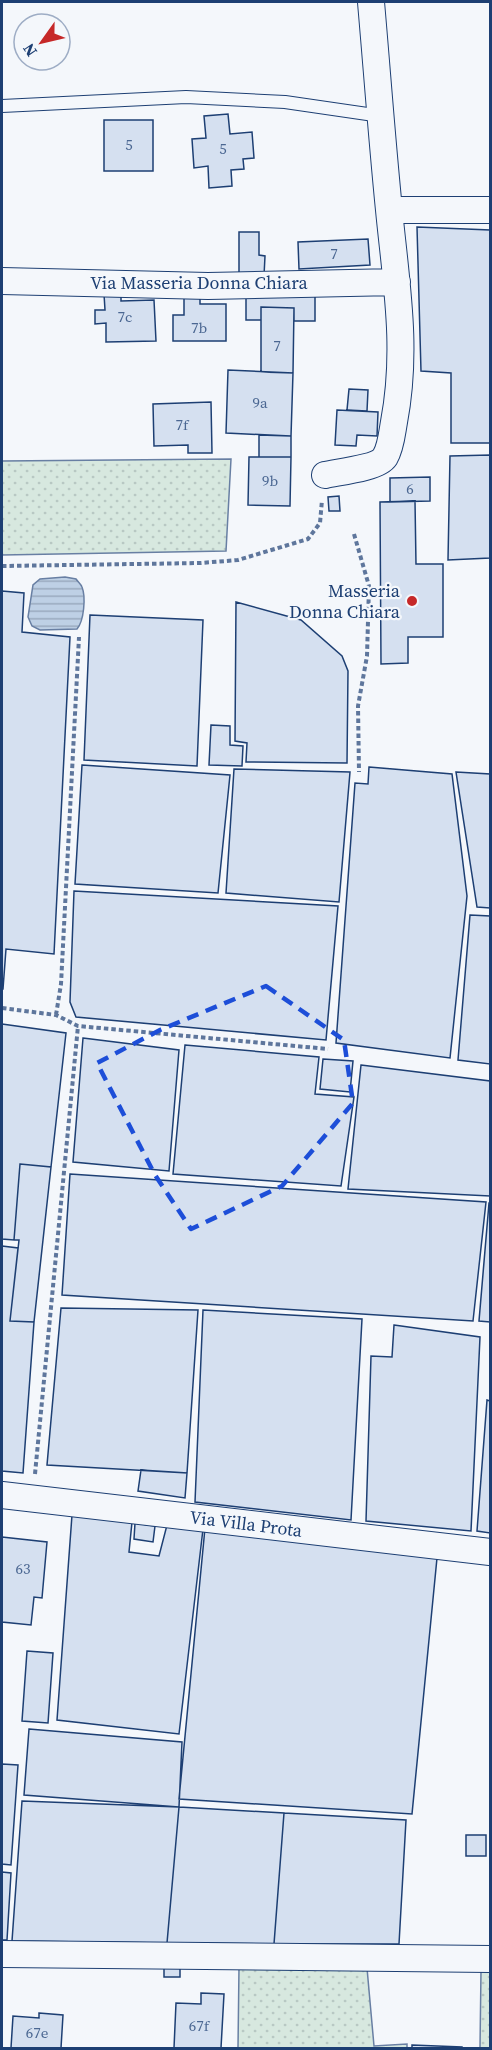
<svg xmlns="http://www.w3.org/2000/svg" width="492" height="2050" font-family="'Source Serif 4',serif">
	<defs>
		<pattern id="grass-dots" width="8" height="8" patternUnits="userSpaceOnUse" patternTransform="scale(1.5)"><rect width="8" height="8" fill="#d7e8df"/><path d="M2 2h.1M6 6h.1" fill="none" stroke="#b8c8c3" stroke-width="1.8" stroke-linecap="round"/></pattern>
		<pattern id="water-rules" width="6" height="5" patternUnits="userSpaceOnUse" patternTransform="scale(1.5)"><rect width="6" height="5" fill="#bed0e5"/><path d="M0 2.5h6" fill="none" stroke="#9aaabe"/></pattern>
	</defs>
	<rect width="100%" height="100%" fill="#f4f7fb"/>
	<path fill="url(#grass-dots)" stroke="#687fa3" stroke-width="1.5" d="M231,459L226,551L2,555V461Z
		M239,1967L367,1968L374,2046L407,2044V2048H238Z
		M481,1971H490V2048H480Z"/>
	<path fill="url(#water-rules)" stroke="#687fa3" stroke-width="1.5" d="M65,577L76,579C78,582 81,584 82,587C86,597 84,621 77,629L40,630L32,626L28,617L33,585L40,579Z"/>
	<path fill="#d5e0f0" stroke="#1d3f73" stroke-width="1.5" d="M228,114L230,134L252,132L254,158L243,159L244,169L231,170L232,186L209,188L208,166L194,168L192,139L206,138L204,116Z
		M104,120H153V171H104Z
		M417,227L490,230V443H451V373L421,371Z
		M239,232H259V255L265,256L264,276H239Z
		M368,239L370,265L299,269L298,242Z
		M121,293V301L154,300L156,341L106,342V323L95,324V310H105L104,294Z
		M246,294H315V321H294V308L261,307V320H246Z
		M184,297H200V304H226V341H173V315H184Z
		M261,307L294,308L293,373L261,372Z
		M228,370L293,373L291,436L226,433Z
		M349,389L368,390L367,411L347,410Z
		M211,402L212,453H188V445L154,446L153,404Z
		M337,410L378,412L377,436L357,435L356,446L335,445Z
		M259,435L291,436V457H259Z
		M490,455V558L448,560L450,456Z
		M249,457H291L290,506L248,505Z
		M430,477V501L390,502V478Z
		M339,496L340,511H329L328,497Z
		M415,501L416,564H443V637H408V663L381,664L380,502Z
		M2,591L24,593L22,632L70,637L54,954L6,949L3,989H2Z
		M236,602L301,620L342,656L348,671L347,763L246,762L247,743L235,741Z
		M90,615L203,620L197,766L84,760Z
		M211,725L230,726V745L243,746L242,766L209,765Z
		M82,765L230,775L218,893L75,884Z
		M369,767L452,774L467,896L450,1058L336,1043L355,783L368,784Z
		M234,769L350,772L339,902L226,893Z
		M456,772L490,774V908L477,907Z
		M74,891L338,906L326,1040L76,1017L70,1002Z
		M470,915L490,916V1064L458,1060Z
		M2,1024L66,1033L51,1167L20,1164L14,1240L2,1239Z
		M83,1038L179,1050L169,1171L73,1162Z
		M185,1045L319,1057L315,1094L354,1097L341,1186L173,1174Z
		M323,1059L353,1061L350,1092L320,1089Z
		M361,1065L490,1081V1196L348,1189Z
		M20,1164L51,1167L34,1322L10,1321L19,1240H14Z
		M70,1174L486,1202L473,1321L62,1295Z
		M489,1203H490V1322L479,1321Z
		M2,1246L18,1248L10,1321L34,1322L23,1473L2,1471Z
		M61,1308L198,1310L187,1473L47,1465Z
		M203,1310L362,1319L351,1520L195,1502Z
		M394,1325L480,1337L471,1531L366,1521L371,1356L392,1357Z
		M487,1400L490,1401V1533L477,1531Z
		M141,1470L187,1473L185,1498L138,1491Z
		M72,1515L132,1522L129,1552L159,1556L167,1525L203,1529L179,1734L57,1720Z
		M135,1523L155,1526L153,1542L134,1539Z
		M205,1528L437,1558L412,1814L179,1799Z
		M2,1537L47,1542L42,1598L34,1597L31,1625L2,1622Z
		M27,1651L53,1653L48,1723L22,1721Z
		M29,1729L182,1742L179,1807L24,1795Z
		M2,1764L18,1765L11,1865L2,1864Z
		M22,1801L179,1807L167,1943L12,1941Z
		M179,1807L284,1813L274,1944L167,1943Z
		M284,1813L406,1820L399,1944H274Z
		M466,1835H486V1856H466Z
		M2,1872L11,1873L7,1940H2Z
		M164,1965H180V1977H164Z
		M201,1993L224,1994L221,2048H174L176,2003L201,2004Z
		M39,2013L63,2015L61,2048H11L13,2016L39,2018Z
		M412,2045L462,2047V2048H412Z"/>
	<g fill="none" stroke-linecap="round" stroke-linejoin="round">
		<defs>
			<path id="lane" d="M2,106L186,97L285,102L381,116"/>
			<path id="street" d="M389,210H490
				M2,281L208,286L397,282
				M325,475C338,472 378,468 385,457C391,447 392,433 394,422C408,348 396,283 389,210C382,140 377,71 371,2
				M2,1495L490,1552
				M2,1954L490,1959"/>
		</defs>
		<use href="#lane" stroke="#1d3f73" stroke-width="14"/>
		<use href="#street" stroke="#1d3f73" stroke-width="28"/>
		<path stroke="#5e769c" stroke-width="4" stroke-dasharray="4.5 3" stroke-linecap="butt" d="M354,534L369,586L367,656L358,706L359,772
			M2,566L201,563L238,560L308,539L320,523L322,500
			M2,1008L56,1015L78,1026L328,1049
			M56,1015L61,984L79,637
			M35,1474L78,1026"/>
		<use href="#lane" stroke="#f4f7fb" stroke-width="12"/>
		<use href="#street" stroke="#f4f7fb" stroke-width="26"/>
	</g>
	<path fill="none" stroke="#1d4ed8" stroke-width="4.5" stroke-dasharray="12 8" stroke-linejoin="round" d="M266,986L344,1040L353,1103L282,1186L191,1229L155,1175L97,1063L160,1030Z"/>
	<circle fill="#c62828" stroke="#f4f7fb" stroke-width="2" cx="412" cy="601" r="6"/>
	<g text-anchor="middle" stroke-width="4.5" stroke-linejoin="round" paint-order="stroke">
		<g font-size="15" fill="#4b6792">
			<text x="129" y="150">5</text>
			<text x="223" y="154">5</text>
			<text x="334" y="259">7</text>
			<text x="125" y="322">7c</text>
			<text x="199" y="333">7b</text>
			<text x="277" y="351">7</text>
			<text x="260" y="408">9a</text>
			<text x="182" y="430">7f</text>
			<text x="270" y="486">9b</text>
			<text x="410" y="494">6</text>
			<text x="23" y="1574">63</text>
			<text x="199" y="2031">67f</text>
			<text x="37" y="2038">67e</text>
		</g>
		<g font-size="18" fill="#1d3f73" stroke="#f4f7fb">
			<text x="199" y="289">Via Masseria Donna Chiara</text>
			<text transform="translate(246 1524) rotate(7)" y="6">Via Villa Prota</text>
		</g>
		<g font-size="18" fill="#1d3f73" stroke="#f4f7fb" text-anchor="end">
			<text x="400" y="597">Masseria<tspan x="400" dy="21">Donna Chiara</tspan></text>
		</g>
	</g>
	<rect width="492" height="2050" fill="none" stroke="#1d3f73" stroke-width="6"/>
	<g transform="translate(42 42) rotate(236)"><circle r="28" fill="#f4f7fb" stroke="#9eadc5" stroke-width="1.5"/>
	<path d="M0-4.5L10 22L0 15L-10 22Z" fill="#c62828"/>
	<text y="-9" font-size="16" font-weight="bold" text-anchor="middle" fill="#1d3f73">N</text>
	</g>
</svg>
